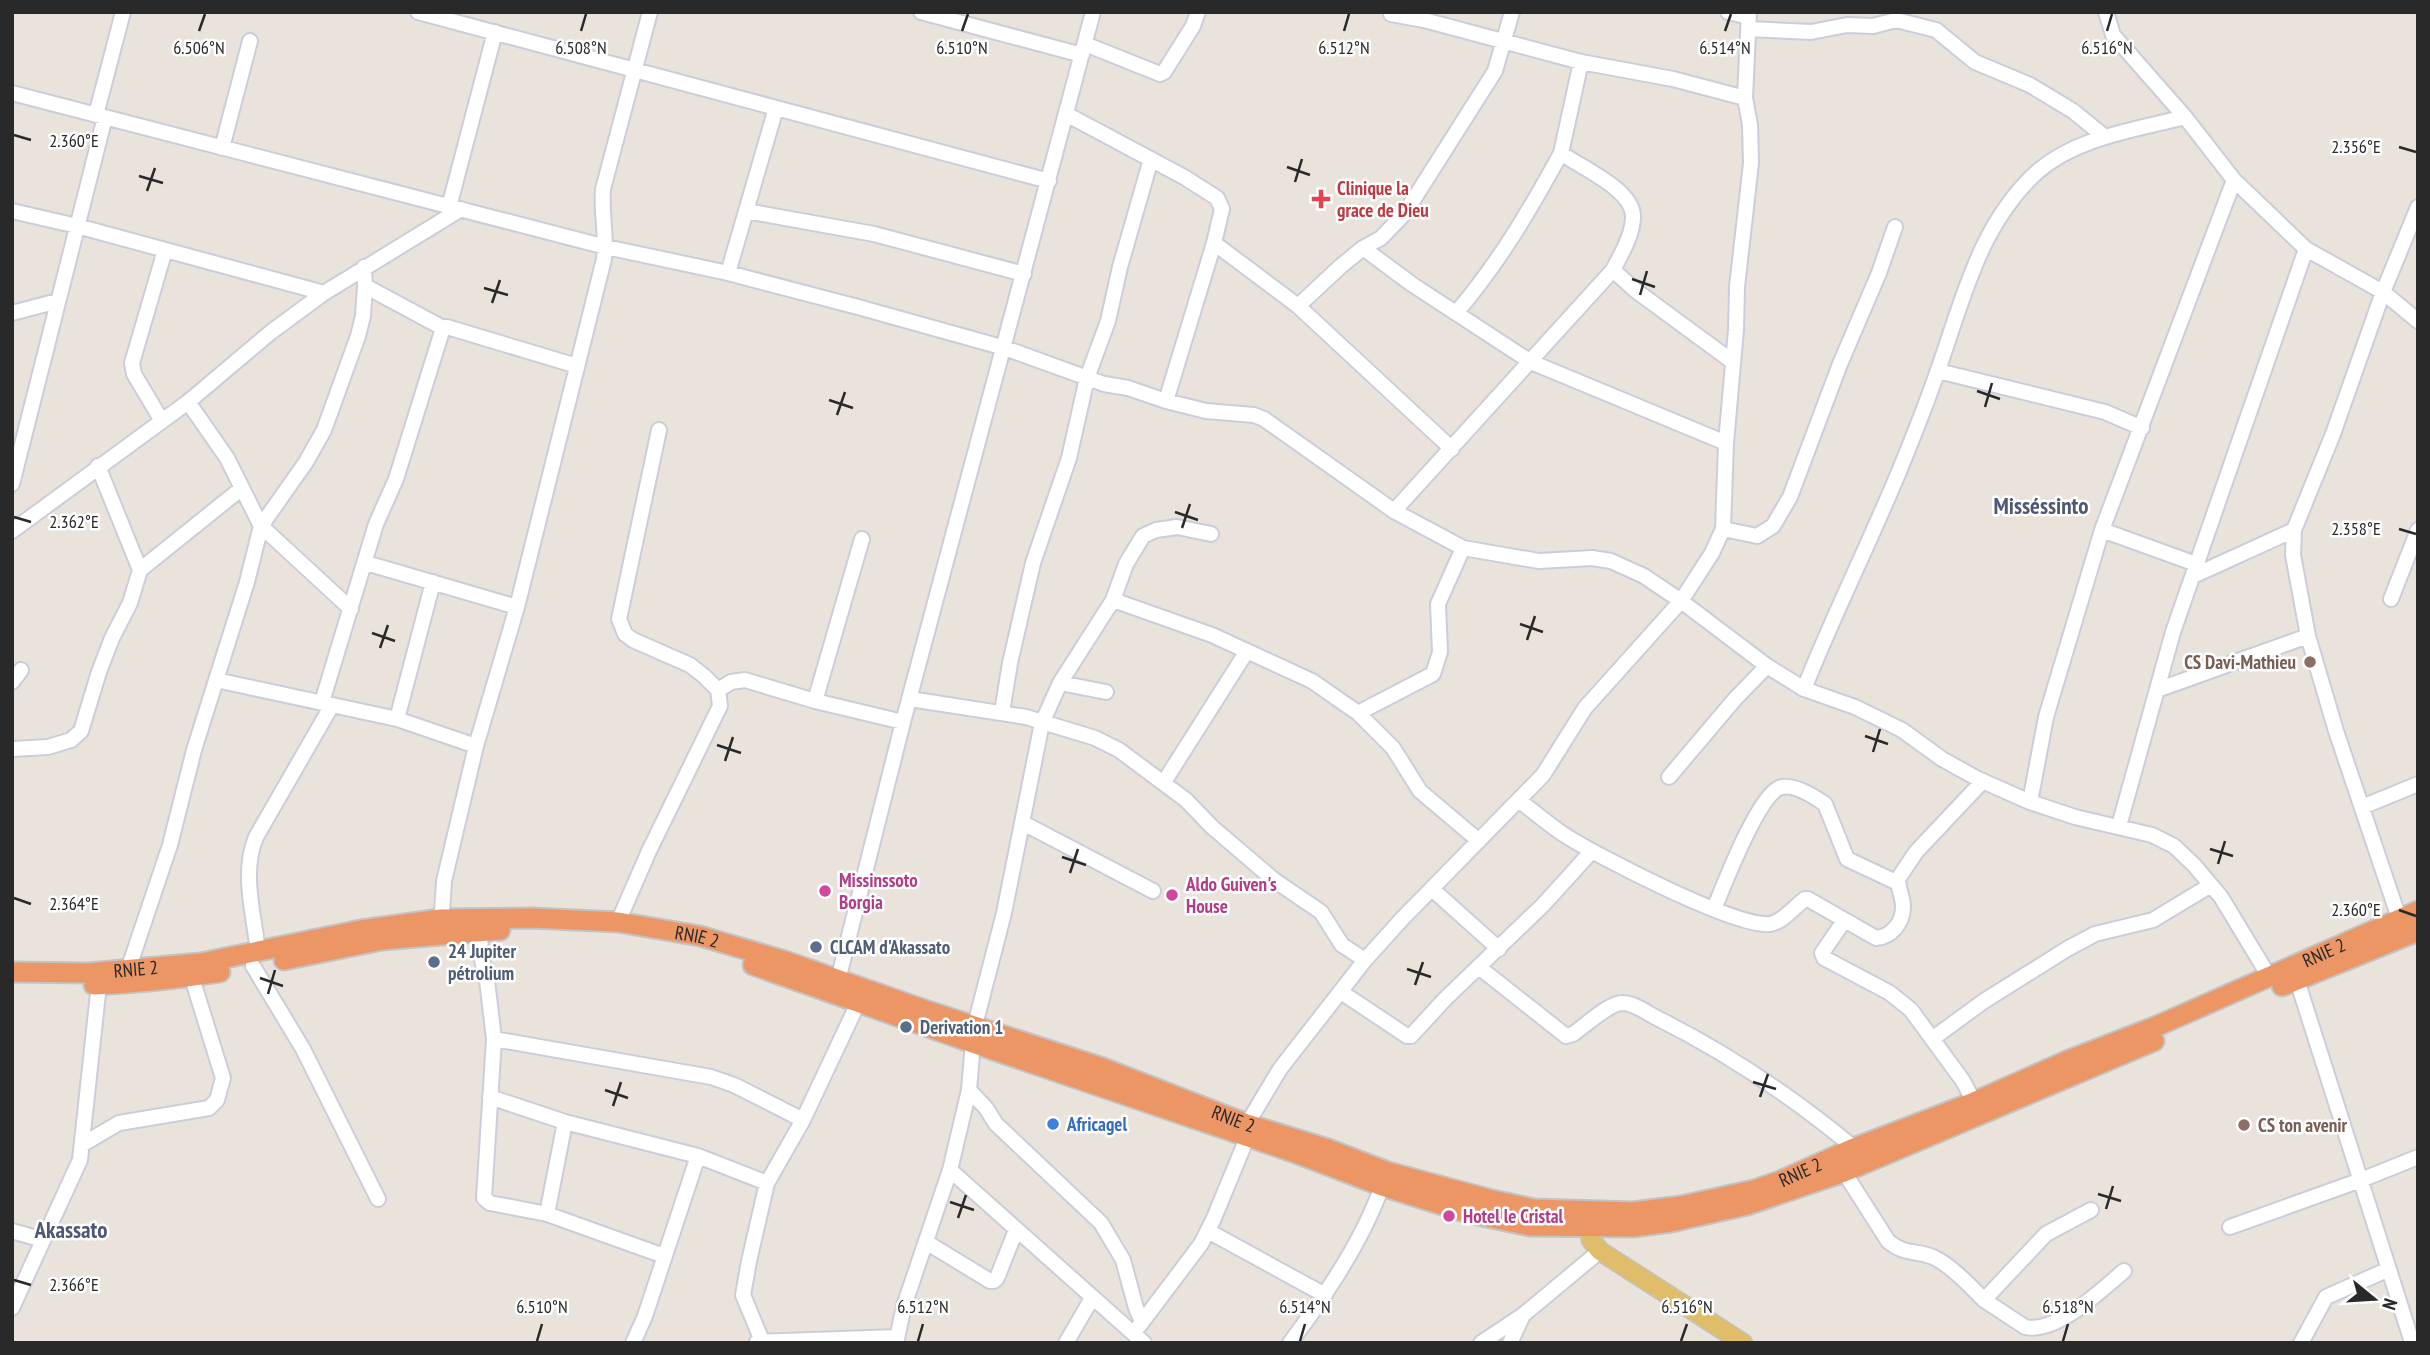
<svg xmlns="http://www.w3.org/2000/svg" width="2430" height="1355" font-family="'PT Sans Narrow',sans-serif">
	<rect width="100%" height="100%" fill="#e9e3dc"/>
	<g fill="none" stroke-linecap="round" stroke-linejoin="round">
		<defs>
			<path id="minor" d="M418,12L1049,181
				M921,12L1082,55
				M1728,12L1749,17
				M2106,12L2113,35L2185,117L2234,180L2306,249L2383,292L2418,321
				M1391,14L1424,20L1581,62L1561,153C1581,168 1635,190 1633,218C1632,237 1621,254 1613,270L1635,290L1733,362
				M1749,29L1811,32L1847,25L1873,26L1896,20L1936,30L1975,62L2030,85L2073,111L2105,137
				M1085,44L1160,74L1164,72L1193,26L1198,12
				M1581,62L1673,79L1745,98
				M12,93L606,247L728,273L858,307L1005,348L1104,384L1128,388L1166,401L1206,411L1254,415L1264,419L1394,511L1463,548L1539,561L1592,558L1611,561L1644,576L1681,601L1767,666L1804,689L1855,707L1902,730L1942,759L1978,779L2030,802L2075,817L2152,835L2174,846L2194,865L2221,897L2270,978
				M1066,114L1184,177L1217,198L1222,209L1214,243L1166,401
				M96,115L123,12
				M222,148L250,41
				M449,207L495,32
				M12,211L77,226L324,293
				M746,211L874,234L1024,274
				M1214,243L1298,306
				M1363,248L1413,285L1531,362L1726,443
				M728,273L776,108
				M365,286L443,328
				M12,313L58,301
				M1456,313C1498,264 1530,210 1561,153
				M1938,371L2105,412L2142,428
				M188,402L227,458L261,526L351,609
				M162,421L134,374L132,363L165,250
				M1452,449L1298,306L1341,266L1363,248L1381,238L1405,213L1495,71L1512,12
				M98,466L140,570
				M12,484L105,117
				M1394,511L1613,270
				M1723,529L1757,536L1773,526L1790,497L1840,364L1879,273L1895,227
				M2102,530L2196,564
				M12,531L188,402L271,332L324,293L461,209
				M366,563L517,607
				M2193,576L2294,530
				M2391,599L2418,530
				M1113,600L1212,635L1312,681L1358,713L1393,748L1420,791L1479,841
				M216,680L397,719L476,746
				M12,682L21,670
				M1060,683L1106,692
				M1804,689C1833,616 1868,546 1898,474C1912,440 1926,405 1938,370C1963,300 1979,225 2037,172C2077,137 2135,130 2185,117
				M718,690L731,682L745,680L815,701L903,722
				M2157,690L2308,636
				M910,699L1026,717L1095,738L1119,750L1186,800L1212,827L1274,880L1321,912L1342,945L1365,960
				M815,701L862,539
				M322,702L376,524L396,479L443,328L447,327L577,366
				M1002,712L1010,663L1033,563L1069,458L1087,378L1108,321L1120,267L1151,159
				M1358,713L1433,674L1440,652L1438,604L1463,548
				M397,719L433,582
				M12,749L48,747L71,740L81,731L99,672L112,638L130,603L140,570L242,488
				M1669,777L1735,699L1767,666
				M1164,782L1247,651
				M1520,801C1534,812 1548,824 1563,834C1595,855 1736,928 1770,924C1783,922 1794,907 1805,899H1808L1876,938C1891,937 1903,923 1903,907C1903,897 1898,889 1898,879L1916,852L1983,781
				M2030,802L2046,717L2102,530L2234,180
				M2362,807L2418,784
				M1023,823L1153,891
				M2119,826L2173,632L2306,249
				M1432,889L1499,949
				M1714,909C1724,885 1757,798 1779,788C1792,782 1815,797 1825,804L1847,859L1898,883
				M2399,918L2336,731L2308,636L2293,555L2294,530L2333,434L2383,292L2418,207
				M1844,921L1822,953L1824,958L1890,993L1911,1010L1963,1081L1974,1102
				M618,922L649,851L720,706L718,690L704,676L690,665L633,640L625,634L619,619L659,430
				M441,928L444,881L476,746L517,607L604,259C607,235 601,213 603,189L650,12
				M480,931L481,956L487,980L494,1039L484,1198L490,1203L547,1214L664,1256
				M258,952C254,914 241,873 256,837L332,705
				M253,966L303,1049L378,1199
				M1480,968L1566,1036L1573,1034C1585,1026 1610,1002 1623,1003C1634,1003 1647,1013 1657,1018C1729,1054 1797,1100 1859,1152
				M128,970L170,845L194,750L247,582L261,526L306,462L324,430L358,336L363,316L365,286L364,267
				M838,980L903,722L1093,12
				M2297,980L2411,1339L2415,1343
				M1341,992L1407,1036H1411L1445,999L1543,905L1592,851
				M975,1025L1004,913L1042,723L1060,683L1113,600L1126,564L1143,536L1156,530L1177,527L1211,534
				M494,1039L711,1077L734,1085L803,1120
				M1932,1039L1984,1001L2067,949L2095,934L2153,920L2211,885
				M969,1090L986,1108L996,1124L1101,1223L1123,1260L1136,1308L1142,1322
				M490,1097L565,1122L698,1156L767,1183
				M1247,1124L1280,1069L1365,960L1402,919L1543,775L1585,708L1681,601L1712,553L1723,529L1726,443L1736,330L1737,287L1751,163L1750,125L1745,98L1749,12
				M83,1144L119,1123L209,1108L217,1100L223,1078L192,978
				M950,1170L1144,1343
				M1844,1172L1888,1241C1904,1255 1916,1250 1933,1257C1952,1266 1970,1286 1984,1300
				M2091,1210L2046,1234L1984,1300L2025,1327C2057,1334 2101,1290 2124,1271
				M547,1214L565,1122
				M2230,1227L2361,1180L2418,1157
				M12,1231L43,1240
				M1208,1231L1325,1295
				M926,1242L990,1281H994L997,1278L1016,1230
				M12,1308L80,1160L99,984
				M1139,1326L1201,1244L1214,1218L1247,1138
				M757,1342L897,1337
				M633,1343L645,1316L698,1156
				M763,1343L743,1295L749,1261L767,1183L803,1120L859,1001
				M896,1343L904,1306L950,1170L969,1090L973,1043
				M1066,1343L1092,1298
				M1290,1343C1325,1296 1362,1242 1382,1186
				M1481,1343L1523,1315
				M1510,1343L1523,1315L1600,1251
				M2301,1343L2326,1297L2389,1269"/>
			<path id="major" d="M1587,1215L1591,1240L1600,1251L1743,1343"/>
			<g id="highway">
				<path d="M284,960L382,940L500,930"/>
				<path d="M753,965L973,1043L1293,1152L1382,1186L1468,1213L1530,1226L1633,1227L1671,1222L1747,1205L1844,1172L2154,1041"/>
				<path id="s1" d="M12,972L89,973L201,963L361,930L441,919L532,918L618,922L700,936L785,961L925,1010L1103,1068L1247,1124L1328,1149L1388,1172L1492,1200L1534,1209L1633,1212L1681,1206L1754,1190L1780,1181L1854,1148L1974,1102L2069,1060L2157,1026L2418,911"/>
				<path d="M94,985C138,983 177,979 220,972"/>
				<path d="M2282,986L2418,931"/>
			</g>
		</defs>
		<use href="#minor" stroke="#cbced9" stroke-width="18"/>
		<use href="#major" stroke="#c3c3c3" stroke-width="21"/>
		<use href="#highway" stroke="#c3c3c3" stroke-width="23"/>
		<use href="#minor" stroke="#fff" stroke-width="14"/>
		<use href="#major" stroke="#e0bd6a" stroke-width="18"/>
		<use href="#highway" stroke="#ec9665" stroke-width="19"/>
	</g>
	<path fill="none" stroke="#292929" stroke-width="2.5" d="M199,31L205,14M581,31L586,14M962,31L968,14M1344,31L1349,14M1725,31L1731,14M2107,31L2112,14M14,135L31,140M2399,147L2416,152M1287,167L1310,175M139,176L163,183M1295,182L1302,159M147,191L155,168M1632,279L1655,287M484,288L508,295M1640,295L1647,271M492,303L500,280M1977,391L2000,399M829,400L853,408M1985,407L1992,383M837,415L845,392M1175,512L1198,520M14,517L31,522M1182,528L1190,504M2399,529L2416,534M1520,624L1543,632M372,633L395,641M1527,640L1535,616M380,648L388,625M1865,736L1888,744M717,745L741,753M1873,752L1880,729M725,761L733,737M2210,849L2233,856M1062,857L1086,865M2218,864L2225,841M1070,873L1078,849M14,898L31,904M2399,910L2416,916M1407,969L1431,977M260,978L283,986M1415,985L1423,962M268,994L275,970M1753,1082L1776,1089M605,1090L628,1098M1760,1097L1768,1074M613,1106L621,1082M2098,1194L2121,1201M950,1202L974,1210M2106,1209L2113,1186M958,1218L966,1195M14,1280L31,1285M537,1341L542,1324M918,1341L923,1324M1300,1341L1305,1324M1681,1341L1687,1324M2063,1341L2068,1324"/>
	<path fill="#e0444e" stroke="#fff" stroke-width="2.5" d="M1317.5 188.5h7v7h7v7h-7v7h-7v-7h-7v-7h7z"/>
	<g fill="#8d6e63" stroke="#fff" stroke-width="2.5">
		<circle cx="2310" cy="662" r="7"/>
		<circle cx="2244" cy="1125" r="7"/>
	</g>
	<g fill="#d1479c" stroke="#fff" stroke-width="2.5">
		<circle cx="825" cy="891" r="7"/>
		<circle cx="1172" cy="895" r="7"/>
		<circle cx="1449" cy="1216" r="7"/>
	</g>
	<g fill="#5c6f8a" stroke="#fff" stroke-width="2.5">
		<circle cx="816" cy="947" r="7"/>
		<circle cx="434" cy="962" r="7"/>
		<circle cx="906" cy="1027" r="7"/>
	</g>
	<circle fill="#3f7fe0" stroke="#fff" stroke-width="2.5" cx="1053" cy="1124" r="7"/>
	<g text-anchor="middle" stroke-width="5" stroke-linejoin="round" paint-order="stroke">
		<g font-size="19" font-weight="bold" fill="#be3a42" stroke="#fff" text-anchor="start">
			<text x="1337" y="195">Clinique la<tspan x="1337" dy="22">grace de Dieu</tspan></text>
		</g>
		<g font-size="19" font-weight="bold" fill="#785e54" stroke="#fff" text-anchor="end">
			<text x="2296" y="669">CS Davi-Mathieu</text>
			<text x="2258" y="1132" text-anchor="start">CS ton avenir</text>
		</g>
		<g font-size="19" font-weight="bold" fill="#b23c85" stroke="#fff" text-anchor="start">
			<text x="839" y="887">Missinssoto<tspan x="839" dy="22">Borgia</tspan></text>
			<text x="1186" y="891">Aldo Guiven's<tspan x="1186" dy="22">House</tspan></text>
			<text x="1463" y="1223">Hotel le Cristal</text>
		</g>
		<g font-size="19" fill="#292929" stroke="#fff">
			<text dy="7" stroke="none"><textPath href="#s1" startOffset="691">RNIE 2</textPath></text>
			<text dy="7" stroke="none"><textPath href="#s1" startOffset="2412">RNIE 2</textPath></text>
			<text dy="7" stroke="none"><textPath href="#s1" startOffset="124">RNIE 2</textPath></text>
			<text dy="7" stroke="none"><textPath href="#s1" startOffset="1258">RNIE 2</textPath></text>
			<text dy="7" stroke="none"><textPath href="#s1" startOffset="1844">RNIE 2</textPath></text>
		</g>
		<g font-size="19" font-weight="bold" fill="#4e5e75" stroke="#fff" text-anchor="start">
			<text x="830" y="954">CLCAM d'Akassato</text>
			<text x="448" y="958">24 Jupiter<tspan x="448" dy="22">pétrolium</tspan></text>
			<text x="920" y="1034">Derivation 1</text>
		</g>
		<g font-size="19" font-weight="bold" fill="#366cbe" stroke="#fff" text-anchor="start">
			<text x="1067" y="1131">Africagel</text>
		</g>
		<g font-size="23" font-weight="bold" fill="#4e5874" stroke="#fff">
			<text x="2041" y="514">Misséssinto</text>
			<text x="71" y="1238">Akassato</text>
		</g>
	</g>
	<g font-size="18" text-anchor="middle" fill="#292929" stroke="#fff" stroke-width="5" stroke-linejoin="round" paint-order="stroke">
		<text x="199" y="54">6.506°N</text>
		<text x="581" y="54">6.508°N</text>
		<text x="962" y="54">6.510°N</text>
		<text x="1344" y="54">6.512°N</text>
		<text x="1725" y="54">6.514°N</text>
		<text x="2107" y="54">6.516°N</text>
		<text x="74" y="147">2.360°E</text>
		<text x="2356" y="153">2.356°E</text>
		<text x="74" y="528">2.362°E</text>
		<text x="2356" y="535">2.358°E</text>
		<text x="74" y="910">2.364°E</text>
		<text x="2356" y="916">2.360°E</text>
		<text x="74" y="1291">2.366°E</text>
		<text x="542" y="1313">6.510°N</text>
		<text x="923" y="1313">6.512°N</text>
		<text x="1305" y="1313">6.514°N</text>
		<text x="1687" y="1313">6.516°N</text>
		<text x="2068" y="1313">6.518°N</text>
	</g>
	<rect width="2430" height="1355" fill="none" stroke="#292929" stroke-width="28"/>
	<g transform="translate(2374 1299) rotate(108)" stroke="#ffffff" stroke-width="5" paint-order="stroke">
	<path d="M0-5L12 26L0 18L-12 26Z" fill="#292929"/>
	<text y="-10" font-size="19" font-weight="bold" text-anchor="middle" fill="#292929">N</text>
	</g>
</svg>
